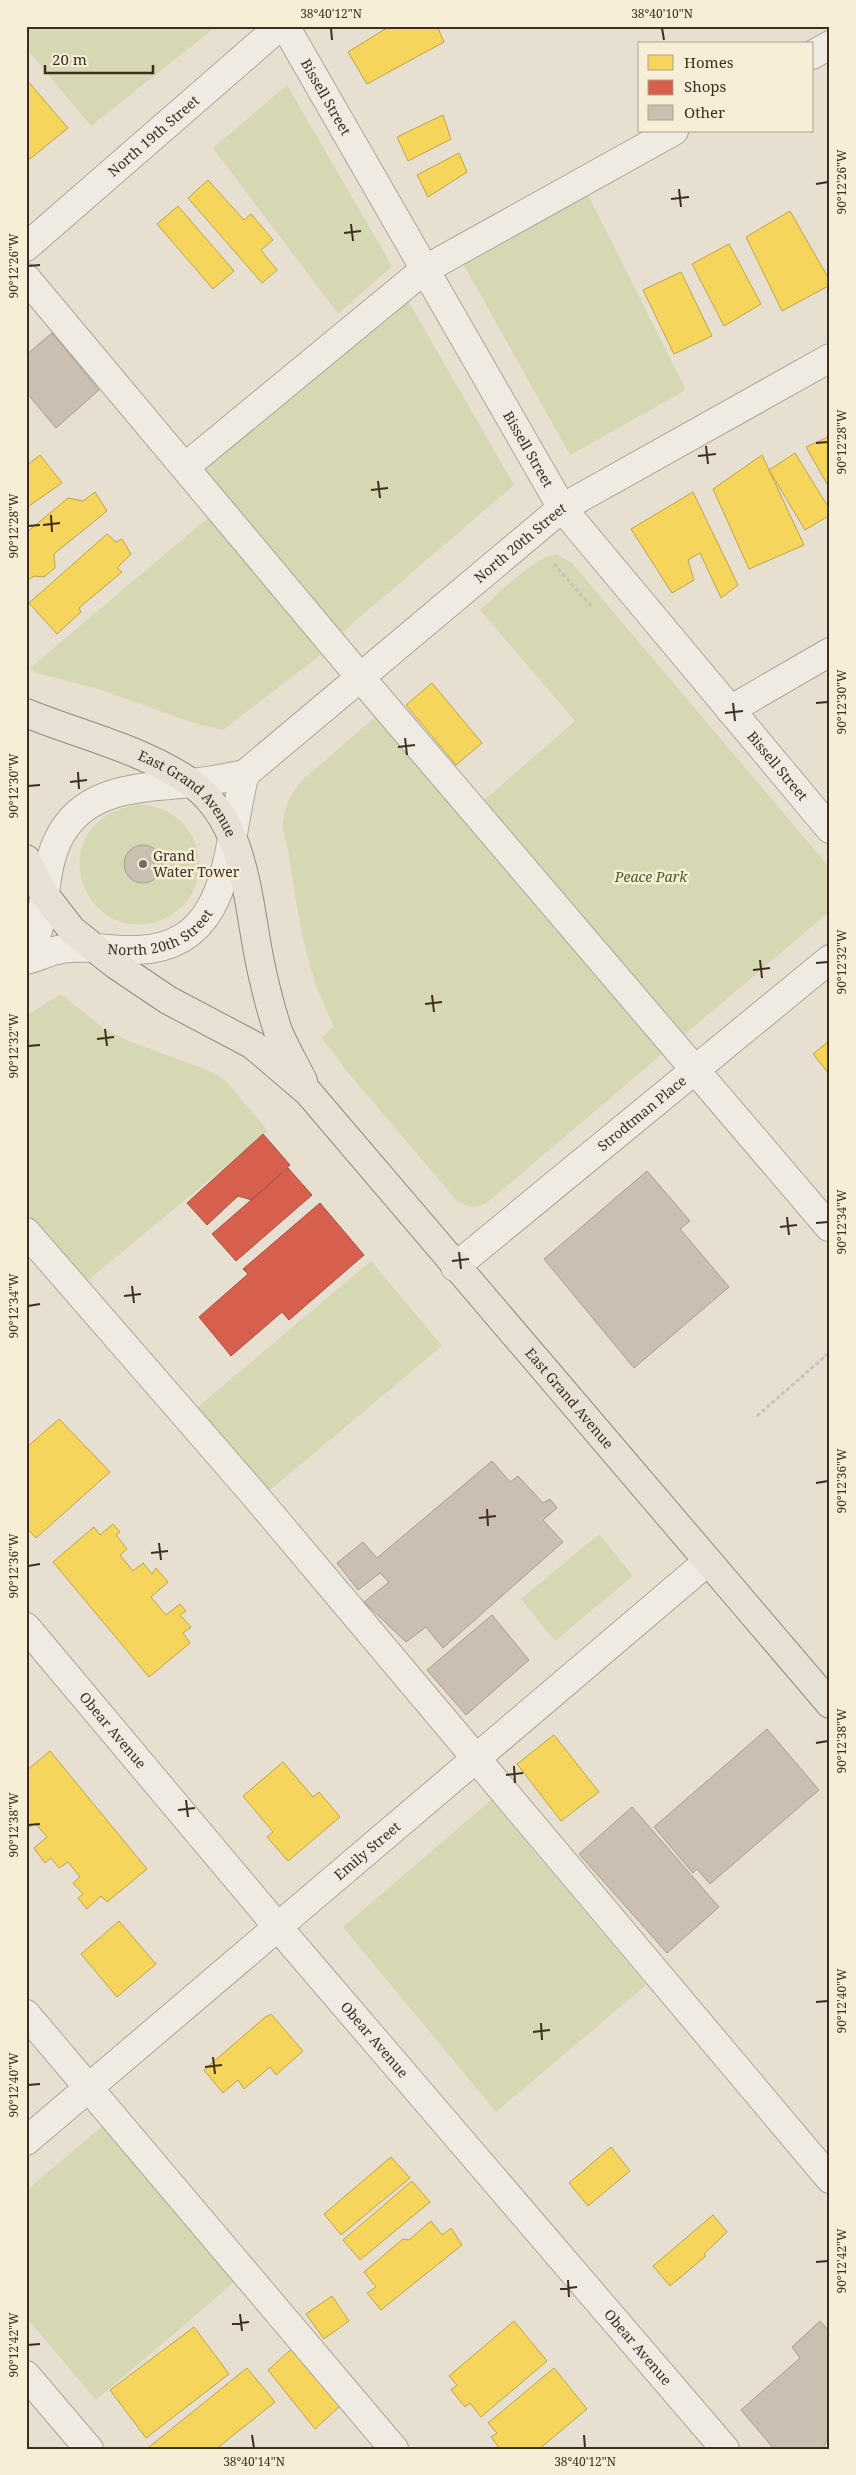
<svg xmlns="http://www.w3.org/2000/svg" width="856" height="2475" font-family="'Noto Serif',serif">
	<rect width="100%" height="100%" fill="#e7e0d1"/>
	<path fill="#d6d7b3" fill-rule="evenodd" d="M26,26H217L91,126L26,48Z
		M287,85L392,266L338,314L213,148Z
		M585,189L686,390L570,455L460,258Z
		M406,297L514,485L338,636L199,463Z
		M209,517L323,653L223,730L194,723L98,689L37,673L30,668Z
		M555,554L571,562L830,868V911L488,1202C477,1210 467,1207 457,1201L346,1070L322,1038L334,1026C306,973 298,915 289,856C288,845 281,832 283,822C284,806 292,793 301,781L380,713L483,801L575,721L480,610C500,593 529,561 555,554Z
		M138,804C151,806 163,808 174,816C196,830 205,863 195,887C189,902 176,915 161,920C83,950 36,823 138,804ZM136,845L151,846L161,856V873L150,882L134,881C122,867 122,858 136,845Z
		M61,994L102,1027L126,1040L212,1072L226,1081L268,1131L86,1282L26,1212V1016Z
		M371,1261L442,1346L264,1495L193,1411Z
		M599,1534L633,1576L555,1641L521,1599Z
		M491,1800L646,1985L496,2112L343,1927Z
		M107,2122L239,2278L96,2400L26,2317V2191Z"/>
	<path fill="#f6d55c" stroke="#bea34a" d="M390,26H437L444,42L367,84L348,52Z
		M26,79L68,128L30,159L26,154Z
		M443,115L451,139L408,161L397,137Z
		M459,153L467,172L428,197L417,175Z
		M208,180L244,220L251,214L273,240L261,250L277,270L262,283L188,198Z
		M178,206L234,271L213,289L157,224Z
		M790,211L830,281V285L782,311L746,237Z
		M729,244L761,304L724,326L692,264Z
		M681,272L712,336L674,354L643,290Z
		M830,436V489L806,447Z
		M795,453L830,510V515L805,530L769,470Z
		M40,455L62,483L26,508V466Z
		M762,455L804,545L749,569L713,489Z
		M95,492L107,511L54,554L55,568L44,577L34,576L26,582V533L68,498L83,501Z
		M693,492L738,585L721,598L700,553L688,560L694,580L672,593L631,529Z
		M107,534L116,542L122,539L131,554L117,568L122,572L79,608L81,612L57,634L29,603Z
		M432,683L482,743L456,765L406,705Z
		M830,1040V1075L813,1054Z
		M59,1419L110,1472L36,1538L26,1527V1448Z
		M113,1524L120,1532L116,1535L127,1549L120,1555L133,1571L143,1563L152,1574L156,1568L168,1582L151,1597L166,1615L180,1604L186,1611L180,1615L191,1627L183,1633L190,1643L149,1677L53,1562L94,1527L100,1535Z
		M554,1735L599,1792L561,1821L517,1764Z
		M50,1751L147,1869L107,1902L101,1896L87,1909L78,1898L83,1894L73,1883L80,1877L68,1862L59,1868L51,1858L45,1863L34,1848L47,1837L35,1823L26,1830V1771Z
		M283,1762L313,1797L319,1792L340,1817L288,1861L267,1837L273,1832L243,1796Z
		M119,1921L156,1964L117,1997L81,1954Z
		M271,2014L303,2051L276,2075L270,2067L244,2089L238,2080L223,2093L204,2070L264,2018Z
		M611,2147L630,2171L588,2206L569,2183Z
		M391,2157L410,2178L341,2235L324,2214Z
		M412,2181L430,2202L360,2260L343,2240Z
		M713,2215L727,2232L704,2254L706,2256L670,2286L653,2266Z
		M431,2221L442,2235L451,2228L462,2245L381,2310L367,2293L376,2287L364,2272L403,2239L409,2240Z
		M332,2296L349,2321L324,2339L306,2314Z
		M514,2321L547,2361L481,2417L470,2403L465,2407L451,2390L457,2385L449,2376Z
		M194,2327L229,2374L146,2438L110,2390Z
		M296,2345L341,2405L315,2429L268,2370Z
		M247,2368L275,2402L216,2449H151L149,2447Z
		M554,2368L587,2409L539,2449H500L491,2437L497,2433L488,2423Z"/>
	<path fill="#d6604d" stroke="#a85140" d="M263,1134L290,1165L252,1200L238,1196L207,1225L187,1203Z
		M288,1168L312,1195L236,1261L212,1234Z
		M320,1203L364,1255L289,1320L282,1312L231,1356L199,1317L248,1274L243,1269Z"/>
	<path fill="#cbbfb2" stroke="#a89c90" d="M52,333L99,390L56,428L26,392V355Z
		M124 864a19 19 0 1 1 38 0a19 19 0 1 1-38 0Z
		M647,1171L690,1221L680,1229L729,1287L634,1368L544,1259Z
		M492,1461L510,1482L518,1476L543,1503L550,1499L557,1508L543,1520L563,1542L443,1648L426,1627L406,1642L364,1602L389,1582L380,1573L358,1590L337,1563L363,1542L377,1558Z
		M492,1615L529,1660L466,1715L427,1670Z
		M767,1729L819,1790L710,1884L697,1869L693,1873L654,1827Z
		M632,1807L719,1907L667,1953L579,1854Z
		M820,2321L830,2332V2433L823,2449H774L741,2410L800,2358L792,2347Z"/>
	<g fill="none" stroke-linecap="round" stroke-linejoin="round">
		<defs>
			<g id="minor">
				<path id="s1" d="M285,26L562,508L830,829"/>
				<path d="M812,55L830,45"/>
				<path id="s2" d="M26,247L280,26"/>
				<path d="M26,278L360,677L829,1227"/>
				<path d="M185,467L424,270L674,131"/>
				<path d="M730,710L830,652"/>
				<path id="s3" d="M26,959C30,949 36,938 39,927C46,900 45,868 57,842C82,786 142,788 192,783C210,781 227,778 245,774L562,508L830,358"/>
				<path id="s4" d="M26,960C38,957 50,951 62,949C88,945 113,951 138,950C234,946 226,842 245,774"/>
				<path d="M26,1232L252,1492L830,2179"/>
				<path id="s5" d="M455,1267L830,959"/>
				<path id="s6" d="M26,1627L277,1926L725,2449"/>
				<path d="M26,2014L394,2449"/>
				<path id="s7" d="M26,2141L707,1562"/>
				<path d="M26,2375L89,2449"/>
			</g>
			<g id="major">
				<path id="s8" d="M26,713C80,735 142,749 190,782C250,825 247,911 263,976C267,994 272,1013 278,1031C285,1048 295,1065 303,1081"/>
				<path id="s9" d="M26,859L44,894L72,930L116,965L168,1000L253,1045L308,1092L830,1704"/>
			</g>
		</defs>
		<use href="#minor" stroke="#ada599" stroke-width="30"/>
		<use href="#major" stroke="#928b80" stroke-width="30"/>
		<path stroke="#c8c2b9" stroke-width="3" stroke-dasharray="4 2.5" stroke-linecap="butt" d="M554,564L591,606
			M757,1416L830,1352"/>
		<use href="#minor" stroke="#efebe3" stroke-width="28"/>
		<use href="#major" stroke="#e6e1d4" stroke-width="28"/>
	</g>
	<path fill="none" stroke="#3d2e20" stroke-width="2" d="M331,28L332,40M662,28L664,40M816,184L828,182M679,189L681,207M671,199L689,197M351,224L353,241M344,233L361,231M28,266L40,265M816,443L828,442M706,446L708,464M698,456L716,454M378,481L380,498M371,490L388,488M51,515L52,532M43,525L60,523M28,526L40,525M733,703L735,721M816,703L828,702M725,713L743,711M405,738L407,755M398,747L415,745M78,772L79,789M70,782L87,780M28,786L40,785M760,960L762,978M816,963L828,962M753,970L770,968M432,995L434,1012M425,1004L442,1002M105,1029L107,1046M97,1039L114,1037M28,1046L40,1045M787,1217L789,1235M816,1223L828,1222M780,1227L797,1225M459,1252L461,1269M452,1261L469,1259M132,1286L134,1303M124,1296L141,1294M28,1306L40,1304M816,1483L828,1481M487,1509L488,1526M479,1518L496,1516M159,1543L161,1560M151,1553L168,1551M28,1566L40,1564M816,1743L828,1741M514,1766L515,1783M506,1775L523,1773M186,1800L188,1817M178,1810L195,1808M28,1825L40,1824M816,2002L828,2001M541,2023L542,2040M533,2032L550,2030M213,2057L215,2074M205,2067L222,2065M28,2085L40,2084M816,2262L828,2261M568,2280L569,2297M560,2289L577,2287M240,2314L242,2331M232,2324L249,2322M28,2345L40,2344M252,2435L254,2448M584,2435L585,2448"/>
	<circle fill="#786c5e" stroke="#f7eed8" stroke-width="2" cx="143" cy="864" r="5"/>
	<g text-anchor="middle" stroke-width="5" stroke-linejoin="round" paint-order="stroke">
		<g font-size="14" fill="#3d2e20" stroke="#f7eed8">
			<text dy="5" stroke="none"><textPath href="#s1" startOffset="82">Bissell Street</textPath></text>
			<text dy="5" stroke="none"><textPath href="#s2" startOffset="169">North 19th Street</textPath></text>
			<text dy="5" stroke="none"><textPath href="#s1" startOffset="488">Bissell Street</textPath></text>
			<text dy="5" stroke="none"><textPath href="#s3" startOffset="691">North 20th Street</textPath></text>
			<text dy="5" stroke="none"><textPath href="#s1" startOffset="892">Bissell Street</textPath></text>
			<text dy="5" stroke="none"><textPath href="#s8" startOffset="184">East Grand Avenue</textPath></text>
			<text dy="5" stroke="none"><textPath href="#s4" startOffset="141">North 20th Street</textPath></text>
			<text dy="5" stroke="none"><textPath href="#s5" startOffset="242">Strodtman Place</textPath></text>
			<text dy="5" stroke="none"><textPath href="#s9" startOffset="775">East Grand Avenue</textPath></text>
			<text dy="5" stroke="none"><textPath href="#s6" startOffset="135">Obear Avenue</textPath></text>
			<text dy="5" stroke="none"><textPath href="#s7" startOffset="448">Emily Street</textPath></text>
			<text dy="5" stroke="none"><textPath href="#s6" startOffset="540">Obear Avenue</textPath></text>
			<text dy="5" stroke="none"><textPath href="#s6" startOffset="945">Obear Avenue</textPath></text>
		</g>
		<g font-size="14" fill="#3d2e20" stroke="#f7eed8" text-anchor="start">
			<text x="153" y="861">Grand<tspan x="153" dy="16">Water Tower</tspan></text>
		</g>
		<g font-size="14" font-style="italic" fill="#4d5a26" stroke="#f7eed8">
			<text x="651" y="882">Peace Park</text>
		</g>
	</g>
	<rect width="856" height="2475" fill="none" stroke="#f7eed8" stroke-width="55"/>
	<rect x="638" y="42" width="175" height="90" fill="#f7eed8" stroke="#ada18e"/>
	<rect x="648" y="55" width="25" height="15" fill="#f6d55c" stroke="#ada18e"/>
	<text x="684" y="68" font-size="15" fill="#3d2e20">Homes</text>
	<rect x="648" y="80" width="25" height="15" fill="#d6604d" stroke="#ada18e"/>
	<text x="684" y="92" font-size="15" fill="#3d2e20">Shops</text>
	<rect x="648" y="105" width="25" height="15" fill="#cbbfb2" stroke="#ada18e"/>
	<text x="684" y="118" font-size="15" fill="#3d2e20">Other</text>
	<path d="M45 65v8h108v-8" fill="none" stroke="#3d2e20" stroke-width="2.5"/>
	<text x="52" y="65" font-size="15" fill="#3d2e20" stroke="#f7eed8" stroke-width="4" paint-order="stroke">20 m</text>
	<rect x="28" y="28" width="800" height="2420" fill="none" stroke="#3d2e20" stroke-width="2"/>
	<g font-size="12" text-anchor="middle" fill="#3d2e20">
		<text x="331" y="18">38°40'12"N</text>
		<text x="662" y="18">38°40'10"N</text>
		<text transform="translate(842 182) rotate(-90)" y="4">90°12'26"W</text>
		<text transform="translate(14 266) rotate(-90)" y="4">90°12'26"W</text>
		<text transform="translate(842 442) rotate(-90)" y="4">90°12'28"W</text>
		<text transform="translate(14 526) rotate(-90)" y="4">90°12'28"W</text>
		<text transform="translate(842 702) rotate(-90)" y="4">90°12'30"W</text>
		<text transform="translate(14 786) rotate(-90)" y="4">90°12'30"W</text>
		<text transform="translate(842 962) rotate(-90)" y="4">90°12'32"W</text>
		<text transform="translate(14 1046) rotate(-90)" y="4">90°12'32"W</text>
		<text transform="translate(842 1222) rotate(-90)" y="4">90°12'34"W</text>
		<text transform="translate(14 1306) rotate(-90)" y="4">90°12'34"W</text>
		<text transform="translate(842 1481) rotate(-90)" y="4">90°12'36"W</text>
		<text transform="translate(14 1566) rotate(-90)" y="4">90°12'36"W</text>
		<text transform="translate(842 1741) rotate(-90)" y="4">90°12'38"W</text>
		<text transform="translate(14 1825) rotate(-90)" y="4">90°12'38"W</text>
		<text transform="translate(842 2001) rotate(-90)" y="4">90°12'40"W</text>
		<text transform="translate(14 2085) rotate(-90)" y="4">90°12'40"W</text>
		<text transform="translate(842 2261) rotate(-90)" y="4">90°12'42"W</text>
		<text transform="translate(14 2345) rotate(-90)" y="4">90°12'42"W</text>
		<text x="254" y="2466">38°40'14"N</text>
		<text x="585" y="2466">38°40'12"N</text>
	</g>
</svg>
